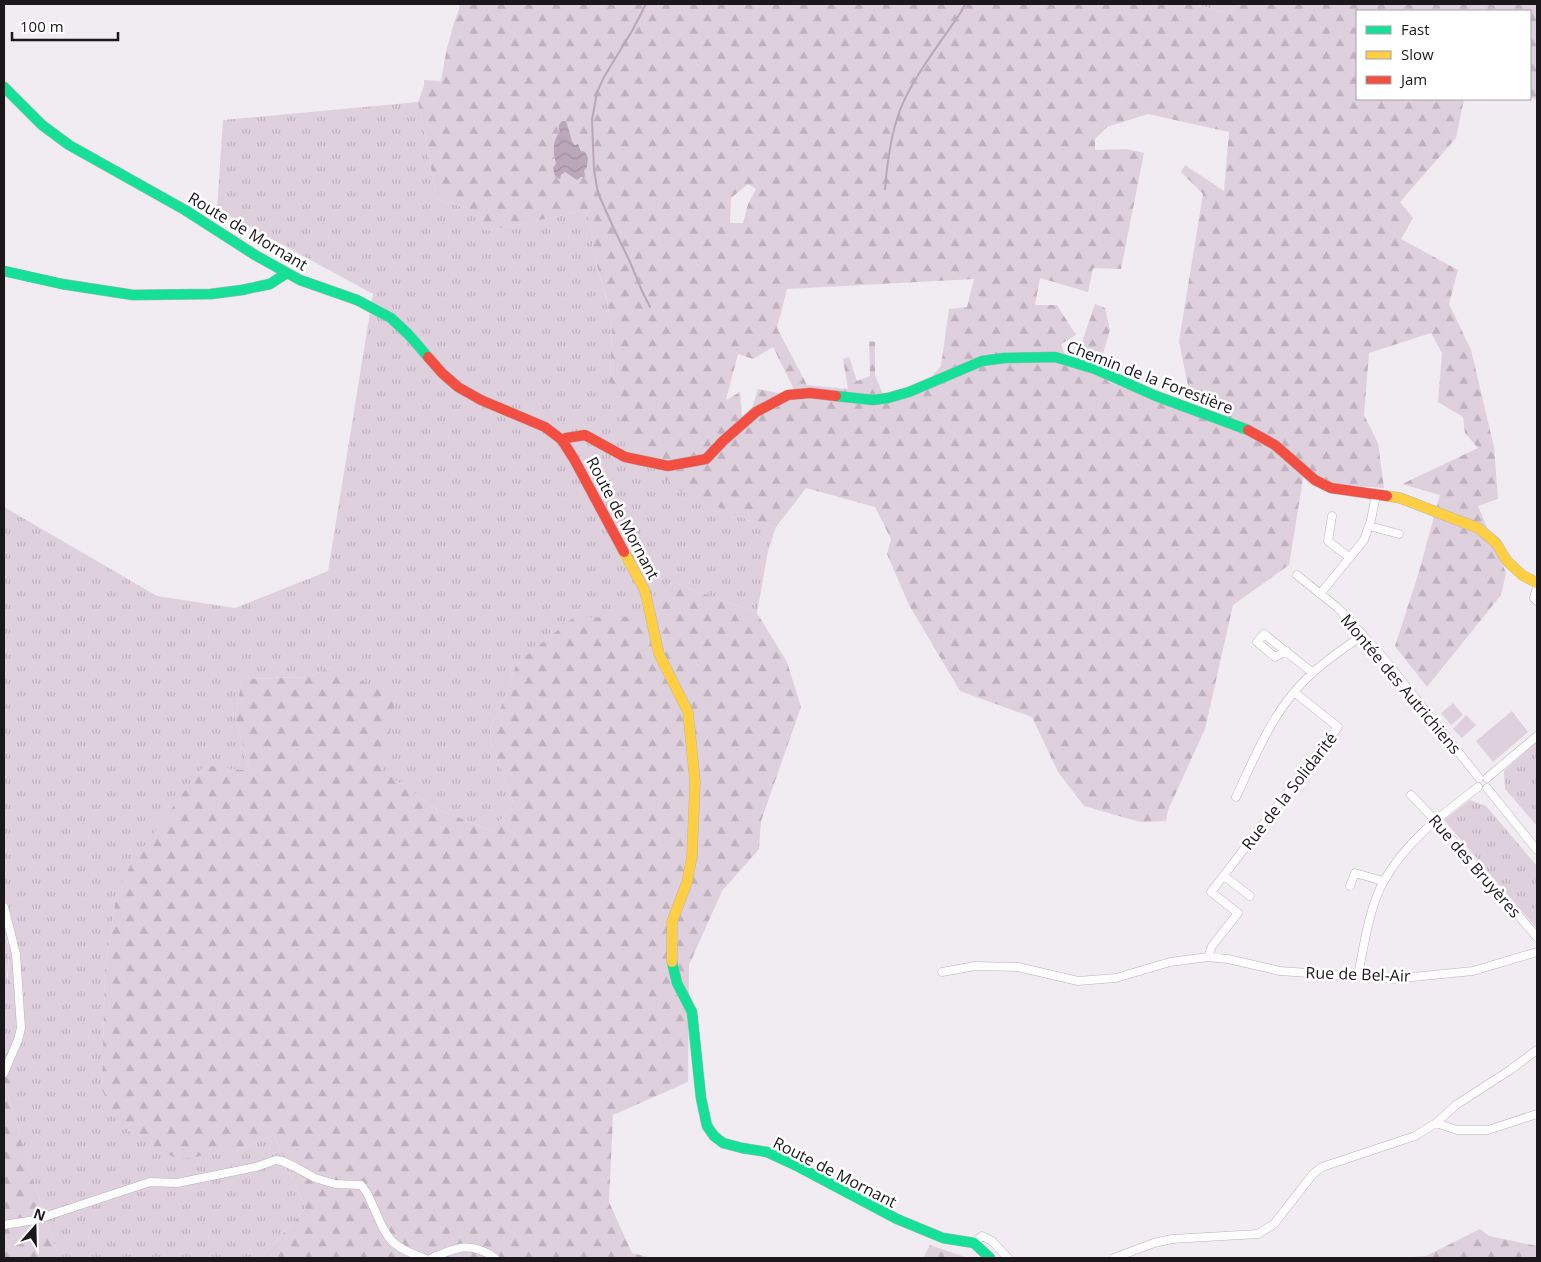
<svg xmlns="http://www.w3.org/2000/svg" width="1541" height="1262" font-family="'Open Sans',sans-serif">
	<defs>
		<pattern id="grass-tufts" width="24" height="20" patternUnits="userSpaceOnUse" patternTransform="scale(1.25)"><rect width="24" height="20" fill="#dfd0de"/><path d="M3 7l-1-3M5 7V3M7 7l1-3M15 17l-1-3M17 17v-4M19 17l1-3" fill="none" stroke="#bfb2be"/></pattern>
		<pattern id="forest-firs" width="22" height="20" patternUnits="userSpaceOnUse" patternTransform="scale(1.25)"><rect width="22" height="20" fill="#dfd0de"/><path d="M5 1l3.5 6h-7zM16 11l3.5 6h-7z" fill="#bfb2be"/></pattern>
		<pattern id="water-waves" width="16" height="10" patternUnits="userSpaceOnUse" patternTransform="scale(1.25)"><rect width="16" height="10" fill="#bba7ba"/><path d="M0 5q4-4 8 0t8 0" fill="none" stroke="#a08f9f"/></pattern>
	</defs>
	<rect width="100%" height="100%" fill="#f1ecf1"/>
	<path fill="url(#grass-tufts)" d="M1194,4H1233L1231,14Z
		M418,102L437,199L470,209L487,231L587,210L595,259L606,297L612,329L610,380L747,520L776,527L768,551L757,613L672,582L650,617L517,663L501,707L490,728L492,744L514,804L492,831L433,807L383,771L332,667L307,677L242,679L235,717L250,771L117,891L105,970L102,1090L235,1151L274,1135L305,1208L294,1222L260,1258H59L30,1170L5,1085L7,1060L4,1059V1001L15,1003L12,911L4,910V507L157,596L235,608L328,571L373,294L217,209L223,120Z
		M1537,741V826L1505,789L1504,771Z
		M1470,800L1486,806L1537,866V929L1444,820Z
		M4,923L9,952L7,975L8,990L4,993Z"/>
	<path fill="url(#forest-firs)" fill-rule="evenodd" d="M460,4H1194L1231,14L1233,4H1537V100L1530,97V11H1357V99H1464L1456,138L1400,202L1413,218L1401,239L1458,270L1449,304L1471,350L1494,447L1498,499L1478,506L1506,573L1501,595L1427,687L1395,646L1418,575L1440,495L1402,484L1478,448L1465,433L1463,417L1438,402L1442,353L1431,333L1369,353L1364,415L1378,443L1384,488L1333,484L1305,467L1289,565L1233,605L1205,729L1168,810L1166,821L1140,822L1084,806L1058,772L1032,717L960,691L909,605L887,554L891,539L875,507L806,488L776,527L747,520L677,489L656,469L619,420L610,380L612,329L606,296L595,259L587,210L487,231L470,209L437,199L418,102L424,86V80L441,81C444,65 446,49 451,34C453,23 458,15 460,4ZM1148,114L1229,132L1224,191L1185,165L1181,172L1203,194L1179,341L1188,386L1224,409V424L1108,382L1101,361L1110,330L1105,308L1095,304L1074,366L1068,364L1061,344L1076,335L1057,305H1035L1040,278L1088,292L1093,268L1121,269L1144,153L1126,149L1095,150V139L1107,127ZM568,126V131L572,142L580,147L581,151L588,158L587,167L584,171V178L573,177L565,172L561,175L560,178L553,169L556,164C551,149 556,135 568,126ZM748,184L756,189L748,204L743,223H730L731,198ZM974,279L967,307L949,309L941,366L919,391L886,402L875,375V342L869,341L870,376L857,381L849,357L843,359L848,389L807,385L777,328L787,289ZM773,347L794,389L778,393L758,389L752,408L742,417L740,392L726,400L738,354L753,359Z
		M672,582L757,613L787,662L801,707L761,821L759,849L722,891L689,965L688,1082L613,1115L609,1202L632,1253L653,1258H260L294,1222L305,1208L274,1135L235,1151L180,1159L168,1155L130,1132L117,1119L102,1090L105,970L117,891L133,861L204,765L250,771L235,717L242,679L307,677L332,667L396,698L383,771L433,807L492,831L514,804L492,744L490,728L501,707L517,663L573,618L650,616Z
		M4,910L12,911C15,926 30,988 21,999C20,1001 17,1002 15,1003L4,1001V993L8,990C7,978 9,966 9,954C9,939 4,925 4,910Z
		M4,1059H7L15,1069L12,1080L5,1085L30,1170L59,1258H4Z
		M1480,1229L1489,1236L1537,1246V1258H1397L1426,1256Z
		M930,1245L968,1258H923Z"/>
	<path fill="#dfd0de" d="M1453,703L1463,715L1451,725L1441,713Z
		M1512,711L1528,732L1493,762L1476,741Z
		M1466,715L1476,725L1462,738L1453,729Z"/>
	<path fill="url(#water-waves)" d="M562,121H566L572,141L575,145L578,144L581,151L585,152L588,158L587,167L584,171L585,175L584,178L581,177L577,180L565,172L561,175L560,179L555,176L553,168L556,164C553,154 552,140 560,132C558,128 558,125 562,121Z"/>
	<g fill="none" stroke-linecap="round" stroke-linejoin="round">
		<path stroke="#bba7ba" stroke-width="2" d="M646,4L632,31L604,77L597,92L592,120L594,170L598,193L614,229L630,262L642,291L650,307
			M885,189C887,164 891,134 900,110C913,77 941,42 961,12L965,4"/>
		<defs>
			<path id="street" d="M1332,516L1328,541L1350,558
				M1369,526L1399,534
				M1297,575L1338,608L1382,656L1479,778
				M1537,587L1534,598L1537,601
				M1320,594L1364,540L1371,520L1376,495
				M1286,651L1275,657L1257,642L1264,634L1313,673
				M1487,778L1537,736
				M1487,788L1537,850
				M1411,795L1435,820L1537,937
				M1236,797C1256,754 1273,711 1307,678C1324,661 1344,648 1363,635
				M1224,876L1250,896
				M1350,886L1355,873L1383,881
				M4,907L16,954L21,1028L18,1040L4,1073
				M1208,957L1212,946L1238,913L1211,892L1338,727L1294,692
				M942,972L975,966L1018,967L1078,981L1116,978L1170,962L1208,957L1228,959L1280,971L1392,979L1473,971L1537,952
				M1358,976C1363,949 1370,904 1384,881C1406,841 1443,814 1478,787
				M1436,1123L1457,1130H1488L1537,1114
				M4,1225L35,1220L150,1182L177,1183L256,1167L276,1160L282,1161L295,1167L315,1178L335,1184L361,1185C368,1192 370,1200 374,1208C387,1239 391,1247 424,1258
				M974,1243L982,1236L992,1241L1008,1258
				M432,1258C457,1247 472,1241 495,1258
				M1114,1258L1154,1243L1172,1239L1258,1234L1274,1224L1313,1174L1322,1167L1415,1136L1436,1123L1456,1105L1510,1070L1537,1050"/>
			<path id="fast" d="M4,87L42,125L69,145L185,210L255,255L300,280L357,300L391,318L409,335L428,357
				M4,271L62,284L133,295L211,294L242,290L270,284L287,273
				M836,396L873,400L888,398L909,392L982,361L1004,358L1055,357L1095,369L1156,396L1248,430
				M672,962L677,983L692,1012L701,1098L707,1126L714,1136L723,1143L742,1148L767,1152L797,1166L897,1219L943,1238L974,1243L990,1258"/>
			<path id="slow" d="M1387,496L1400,498L1478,528L1496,543L1507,561L1522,575L1537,583
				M624,552L645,591L659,654L688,712L695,782L692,856L687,882L672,922V962"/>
			<path id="jam" d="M428,357L442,373L458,387L481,400L545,427L562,440L574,459L624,552
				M1248,430L1275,445L1315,480L1331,488L1387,496
				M562,440L566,438L585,435L625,457L668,466L706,459L723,441L756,412L788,395L810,393L836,396"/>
		</defs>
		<use href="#street" stroke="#b9b5b9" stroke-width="9"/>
		<use href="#fast" stroke="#b9b5b9" stroke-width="11"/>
		<use href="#slow" stroke="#b9b5b9" stroke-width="11"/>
		<use href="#jam" stroke="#b9b5b9" stroke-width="11"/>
		<use href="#street" stroke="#fdfcfd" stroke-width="8"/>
		<use href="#fast" stroke="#16e098" stroke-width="10"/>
		<use href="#slow" stroke="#ffcf43" stroke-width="10"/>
		<use href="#jam" stroke="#f24e42" stroke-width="10"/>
	</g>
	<g text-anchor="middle" stroke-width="5" stroke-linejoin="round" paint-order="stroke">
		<g font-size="16" fill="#1b171b" stroke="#fff">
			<text transform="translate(248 231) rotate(31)" y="6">Route de Mornant</text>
			<text transform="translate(1150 377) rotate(21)" y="6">Chemin de la Forestière</text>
			<text transform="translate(623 518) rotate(62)" y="6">Route de Mornant</text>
			<text transform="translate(1401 684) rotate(50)" y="6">Montée des Autrichiens</text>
			<text transform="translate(1289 791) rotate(-52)" y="6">Rue de la Solidarité</text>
			<text transform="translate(1475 866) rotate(49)" y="6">Rue des Bruyères</text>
			<text transform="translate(1358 974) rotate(2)" y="6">Rue de Bel-Air</text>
			<text transform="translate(835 1172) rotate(27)" y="6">Route de Mornant</text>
		</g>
	</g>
	<rect width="1541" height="1262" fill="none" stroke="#1b171b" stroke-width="10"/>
	<rect x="1356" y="10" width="175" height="90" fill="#ffffff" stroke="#a4a2a4"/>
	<rect x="1366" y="26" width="25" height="8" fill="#16e098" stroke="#a4a2a4"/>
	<text x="1401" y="35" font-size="15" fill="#1b171b">Fast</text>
	<rect x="1366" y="51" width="25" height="8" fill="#ffcf43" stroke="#a4a2a4"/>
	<text x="1401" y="60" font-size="15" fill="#1b171b">Slow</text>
	<rect x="1366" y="76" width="25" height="8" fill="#f24e42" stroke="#a4a2a4"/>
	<text x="1401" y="85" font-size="15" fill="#1b171b">Jam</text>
	<g transform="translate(35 1227) rotate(20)" stroke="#ffffff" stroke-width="4" paint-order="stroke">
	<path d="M0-4L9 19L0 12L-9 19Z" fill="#1b171b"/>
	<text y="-8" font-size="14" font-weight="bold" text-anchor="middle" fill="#1b171b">N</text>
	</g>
	<path d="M12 32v8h106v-8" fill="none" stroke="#1b171b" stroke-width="2.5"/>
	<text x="20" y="32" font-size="15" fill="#1b171b" stroke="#ffffff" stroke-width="4" paint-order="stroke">100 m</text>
</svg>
